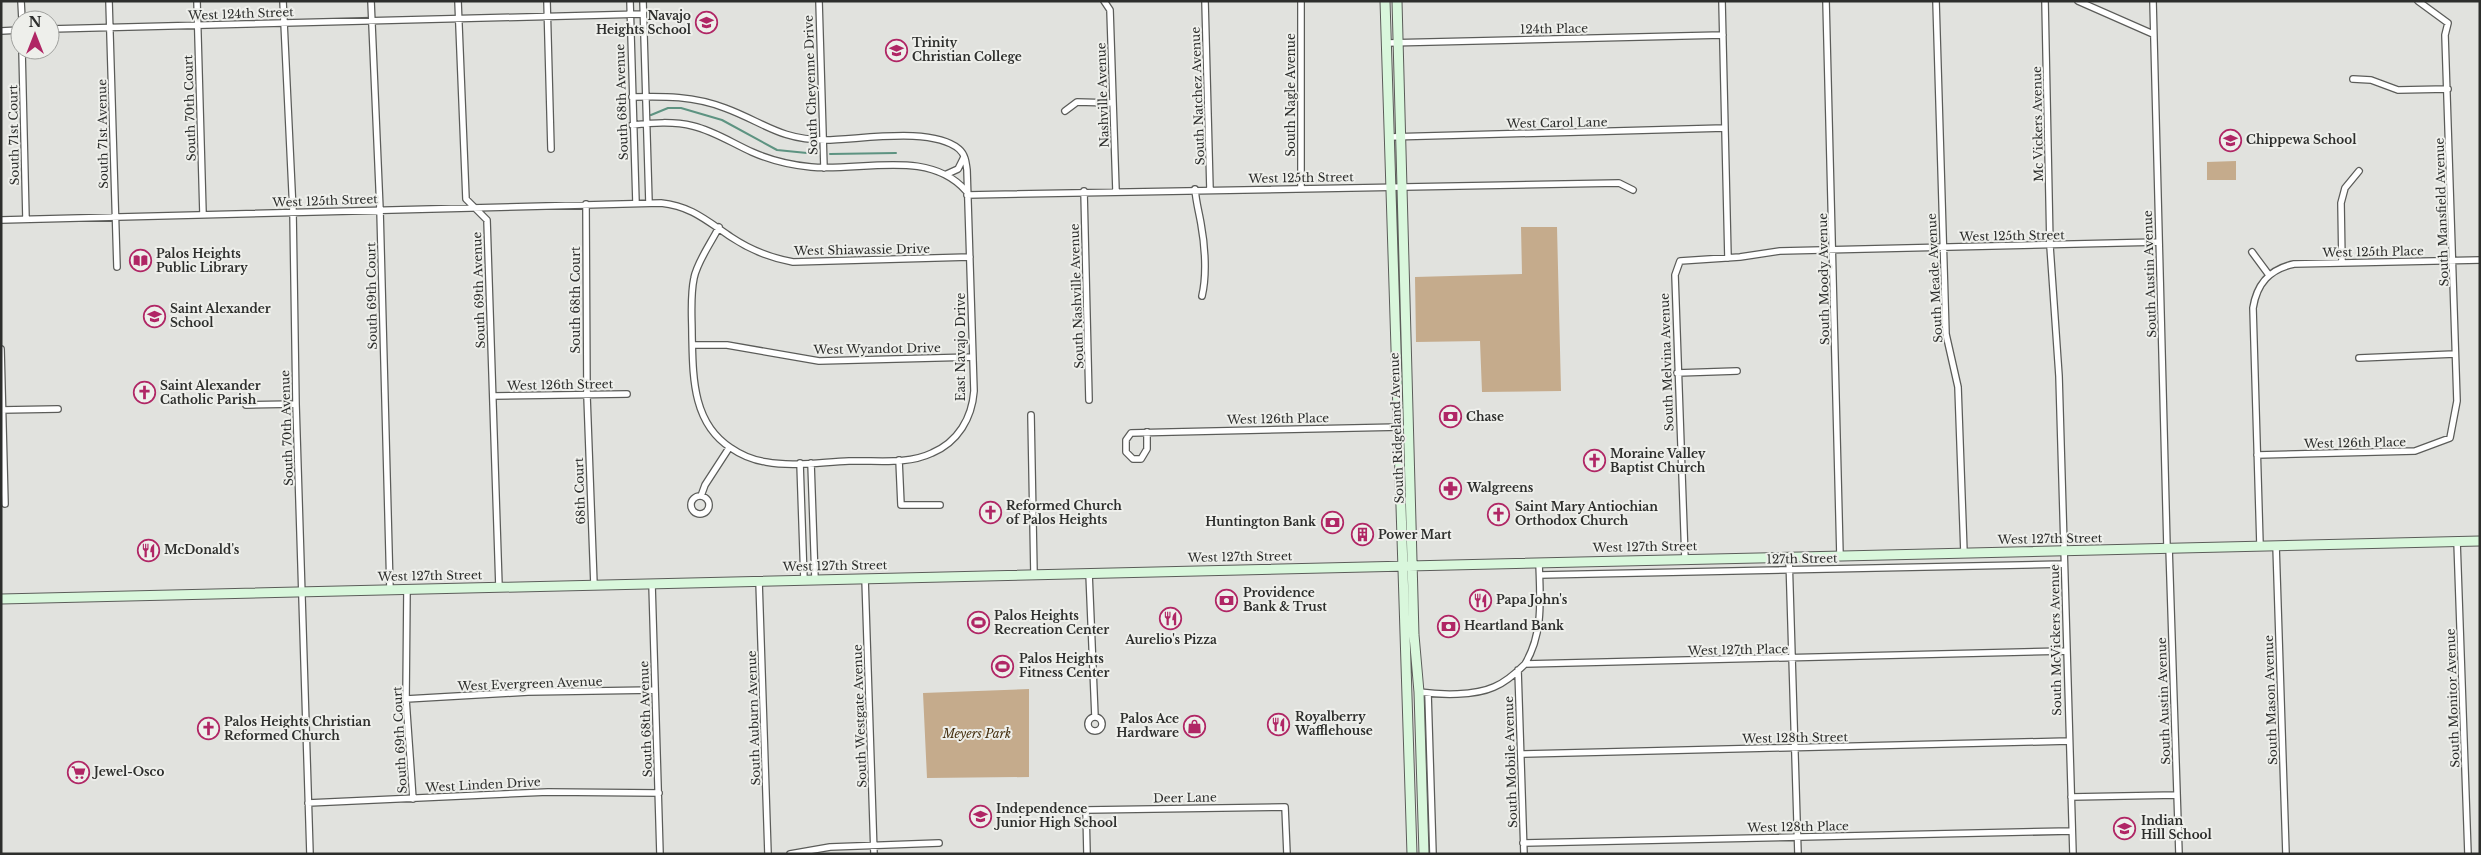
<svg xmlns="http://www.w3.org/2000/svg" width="2481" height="855" font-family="'Libre Baskerville',serif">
	<rect width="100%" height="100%" fill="#e1e2de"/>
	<path fill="#c5ab8c" d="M2236,161V180H2207V162Z
		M1521,227H1557L1561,391L1482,392L1480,341L1416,342L1415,277L1522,274Z
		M1029,689V777L927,778L923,693Z"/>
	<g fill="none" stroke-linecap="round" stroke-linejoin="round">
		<path stroke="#5d9381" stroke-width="2" d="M651,115L668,108H681L722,120L777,150L817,154
			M830,154L896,153"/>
		<defs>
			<path id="street" d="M21,1L22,20
				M109,1L117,267
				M197,1L203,214
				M283,1L293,212L296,404L310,854
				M371,1L380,210L390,590
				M458,1L466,199L487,220L499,587
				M547,1L551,149
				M630,1L636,203
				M643,1L649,203
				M819,1L824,168
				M1104,1L1110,10L1116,191
				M1205,1L1210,190
				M1301,1V188
				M1722,1L1728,258
				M1826,1L1840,556
				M1936,1L1946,334L1958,387L1964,553
				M2045,1L2050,246L2059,376L2073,854
				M2078,1L2153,34
				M2153,1L2167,547
				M50,29L643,14
				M1,31L20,30
				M1387,43L1723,35
				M22,50L26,219
				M2353,79L2371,80L2398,90L2448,89
				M632,97C664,96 694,96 725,108C763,122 780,140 825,140C859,140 931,126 959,149C965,154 966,162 967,170L974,391C972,418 958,442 932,453C907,465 876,460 849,461C822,462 793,467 766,462C753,460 741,455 731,448C692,423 693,376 692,335C692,316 690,297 694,278C697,262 711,243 719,227
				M1065,111L1077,102L1113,103
				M632,125C652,123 673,121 693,126C714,131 732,143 752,152C770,160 790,165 811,167C860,172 929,148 966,191
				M1389,137L1725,128
				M947,174L958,169L964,157
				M1195,189C1196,202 1199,212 1201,224C1205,246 1207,275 1202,296
				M1084,191L1089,400
				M967,195L1619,183L1633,190
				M586,204L587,396L594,585
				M1,220L661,203C691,206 707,221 731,237C749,249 771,258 793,262L970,257
				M2252,252L2269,275
				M2342,263L2341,203L2345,188L2359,171
				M693,345H727L819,361L973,357
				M1,349L5,504
				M2359,358L2455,354
				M1677,373L1737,371
				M493,396L627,394
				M246,405L296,404
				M1,410L58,409
				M1031,415L1034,574
				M1147,432V449L1141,459H1133L1126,452V440L1131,433L1172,432L1401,427
				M2257,455L2415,451L2450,438L2457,401L2445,35L2448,23L2418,1
				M899,460L901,505H940
				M800,463L804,580
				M811,463L815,579
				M691 505a9 9 0 1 1 18 0a9 9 0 1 1-18 0Z
				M701,496L705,485L729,448
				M2457,541L2468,854
				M2260,545L2253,308C2257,283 2270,269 2294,264L2480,260
				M2276,545L2286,854
				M2169,547L2179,854
				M1789,557L1798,854
				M1685,559L1675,275L1680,261L1740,257L1780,251L2159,242
				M1089,573L1095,717
				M1540,575L2064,564
				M865,578L874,854
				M759,581L768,854
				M652,584L660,854
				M407,589L406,699L413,799
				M1525,664C1544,632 1540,598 1539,562
				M1518,670L1524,854
				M1419,692C1441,695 1474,696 1494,687C1506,682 1516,673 1525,664L2066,651
				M1428,693L1433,854
				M406,699L528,692L655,690
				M1088 724a7 7 0 1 1 14 0a7 7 0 1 1-14 0Z
				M1521,754L2069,741
				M2071,797L2177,795
				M308,803L548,792L659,793
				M1523,843L2072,831
				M790,854L830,847L939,843
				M1087,854L1086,810L1285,807L1287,854"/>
			<path id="secondary" d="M1385,1L1412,854
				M1397,1L1414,635L1419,692L1424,854
				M1,599L2480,541"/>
		</defs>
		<use href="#street" stroke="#5b5c59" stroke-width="8"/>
		<use href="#secondary" stroke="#5b5c59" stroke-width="11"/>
		<use href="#street" stroke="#fff" stroke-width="5.5"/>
		<use href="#secondary" stroke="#d9f7dc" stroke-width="9"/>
	</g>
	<defs>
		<symbol id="school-ring" viewBox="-11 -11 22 22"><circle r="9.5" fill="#eeefeb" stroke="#b02665" stroke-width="1.5"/><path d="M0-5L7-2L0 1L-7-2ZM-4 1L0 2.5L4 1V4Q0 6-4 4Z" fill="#b02665"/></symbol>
		<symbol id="university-ring" viewBox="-11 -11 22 22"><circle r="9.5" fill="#eeefeb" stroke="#b02665" stroke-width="1.5"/><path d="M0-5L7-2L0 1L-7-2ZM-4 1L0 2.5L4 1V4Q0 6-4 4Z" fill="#b02665"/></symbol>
		<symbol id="library-ring" viewBox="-11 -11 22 22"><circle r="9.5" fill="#eeefeb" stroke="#b02665" stroke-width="1.5"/><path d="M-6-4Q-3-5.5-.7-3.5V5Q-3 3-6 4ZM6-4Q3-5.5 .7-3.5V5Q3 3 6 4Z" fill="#b02665"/></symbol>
		<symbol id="church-ring" viewBox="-11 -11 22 22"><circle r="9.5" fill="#eeefeb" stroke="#b02665" stroke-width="1.5"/><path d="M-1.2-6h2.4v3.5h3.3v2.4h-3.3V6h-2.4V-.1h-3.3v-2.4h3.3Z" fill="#b02665"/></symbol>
		<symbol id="bank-ring" viewBox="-11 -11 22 22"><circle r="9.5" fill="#eeefeb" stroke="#b02665" stroke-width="1.5"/><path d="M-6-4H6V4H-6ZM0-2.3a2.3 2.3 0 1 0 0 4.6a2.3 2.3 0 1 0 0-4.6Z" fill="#b02665"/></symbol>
		<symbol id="pharmacy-ring" viewBox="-11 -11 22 22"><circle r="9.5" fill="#eeefeb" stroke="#b02665" stroke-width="1.5"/><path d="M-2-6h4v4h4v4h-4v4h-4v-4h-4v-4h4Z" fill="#b02665"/></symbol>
		<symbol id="building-ring" viewBox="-11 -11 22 22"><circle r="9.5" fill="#eeefeb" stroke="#b02665" stroke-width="1.5"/><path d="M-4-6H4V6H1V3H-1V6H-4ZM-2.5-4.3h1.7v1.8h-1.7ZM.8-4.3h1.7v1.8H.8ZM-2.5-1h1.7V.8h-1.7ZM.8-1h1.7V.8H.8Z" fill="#b02665"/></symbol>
		<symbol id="restaurant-ring" viewBox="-11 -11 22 22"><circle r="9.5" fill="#eeefeb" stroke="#b02665" stroke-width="1.5"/><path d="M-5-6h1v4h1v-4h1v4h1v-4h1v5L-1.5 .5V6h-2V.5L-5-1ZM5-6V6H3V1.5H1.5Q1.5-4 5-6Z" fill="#b02665"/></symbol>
		<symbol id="stadium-ring" viewBox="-11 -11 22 22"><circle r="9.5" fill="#eeefeb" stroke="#b02665" stroke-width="1.5"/><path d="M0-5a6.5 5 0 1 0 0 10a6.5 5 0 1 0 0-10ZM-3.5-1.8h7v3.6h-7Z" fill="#b02665"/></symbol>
		<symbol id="shop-ring" viewBox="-11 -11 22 22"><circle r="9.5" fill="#eeefeb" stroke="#b02665" stroke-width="1.5"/><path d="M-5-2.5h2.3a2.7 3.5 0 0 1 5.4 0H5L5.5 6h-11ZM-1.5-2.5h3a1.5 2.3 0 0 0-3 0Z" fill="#b02665"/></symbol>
		<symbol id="supermarket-ring" viewBox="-11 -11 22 22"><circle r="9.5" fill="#eeefeb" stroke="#b02665" stroke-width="1.5"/><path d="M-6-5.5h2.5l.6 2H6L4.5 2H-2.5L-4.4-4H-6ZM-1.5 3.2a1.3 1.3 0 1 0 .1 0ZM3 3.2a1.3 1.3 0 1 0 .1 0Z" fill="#b02665"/></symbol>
	</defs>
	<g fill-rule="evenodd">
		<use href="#school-ring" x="694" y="10" width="25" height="25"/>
		<use href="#university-ring" x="884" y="38" width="25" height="25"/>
		<use href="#school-ring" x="2218" y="128" width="25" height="25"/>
		<use href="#library-ring" x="128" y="248" width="25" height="25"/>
		<use href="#school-ring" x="142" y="304" width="25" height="25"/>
		<use href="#church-ring" x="132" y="380" width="25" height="25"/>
		<use href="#bank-ring" x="1438" y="404" width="25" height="25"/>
		<use href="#church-ring" x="1582" y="448" width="25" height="25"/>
		<use href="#pharmacy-ring" x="1438" y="476" width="25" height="25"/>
		<use href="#church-ring" x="978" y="500" width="25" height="25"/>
		<use href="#church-ring" x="1486" y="502" width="25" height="25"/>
		<use href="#bank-ring" x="1320" y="510" width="25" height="25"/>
		<use href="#building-ring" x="1350" y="522" width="25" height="25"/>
		<use href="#restaurant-ring" x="136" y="538" width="25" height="25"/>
		<use href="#bank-ring" x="1214" y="588" width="25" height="25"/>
		<use href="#restaurant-ring" x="1468" y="588" width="25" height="25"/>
		<use href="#restaurant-ring" x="1158" y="606" width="25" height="25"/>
		<use href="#stadium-ring" x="966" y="610" width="25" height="25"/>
		<use href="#bank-ring" x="1436" y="614" width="25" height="25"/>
		<use href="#stadium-ring" x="990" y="654" width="25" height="25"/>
		<use href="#restaurant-ring" x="1266" y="712" width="25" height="25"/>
		<use href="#shop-ring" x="1182" y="714" width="25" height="25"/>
		<use href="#church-ring" x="196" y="716" width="25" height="25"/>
		<use href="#supermarket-ring" x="66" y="760" width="25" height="25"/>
		<use href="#school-ring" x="968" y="804" width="25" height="25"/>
		<use href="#school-ring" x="2112" y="816" width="25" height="25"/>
	</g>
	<g text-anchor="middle" stroke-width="4" stroke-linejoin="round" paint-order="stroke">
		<g font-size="12" fill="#2d2e2c" stroke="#eeefeb">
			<text transform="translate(241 14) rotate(-2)" y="4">West 124th Street</text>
			<text transform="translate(1554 29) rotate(-1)" y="4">124th Place</text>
			<text transform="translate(811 85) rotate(-92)" y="4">South Cheyenne Drive</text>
			<text transform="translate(1103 95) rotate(-92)" y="4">Nashville Avenue</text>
			<text transform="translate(1291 95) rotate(-90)" y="4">South Nagle Avenue</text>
			<text transform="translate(1198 96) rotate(-92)" y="4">South Natchez Avenue</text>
			<text transform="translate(622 102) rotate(-92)" y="4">South 68th Avenue</text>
			<text transform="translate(190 108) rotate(-92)" y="4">South 70th Court</text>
			<text transform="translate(1557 123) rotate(-1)" y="4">West Carol Lane</text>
			<text transform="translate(2038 124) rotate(-91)" y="4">Mc Vickers Avenue</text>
			<text transform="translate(103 134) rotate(-91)" y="4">South 71st Avenue</text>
			<text transform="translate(14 135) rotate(-91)" y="4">South 71st Court</text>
			<text transform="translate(1301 178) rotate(-1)" y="4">West 125th Street</text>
			<text transform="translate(325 201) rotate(-2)" y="4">West 125th Street</text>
			<text transform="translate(2442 212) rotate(-92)" y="4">South Mansfield Avenue</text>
			<text transform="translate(2012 236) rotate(-1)" y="4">West 125th Street</text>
			<text transform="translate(862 250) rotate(-1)" y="4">West Shiawassie Drive</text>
			<text transform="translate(2373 252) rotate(-1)" y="4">West 125th Place</text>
			<text transform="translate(2150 274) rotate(-92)" y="4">South Austin Avenue</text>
			<text transform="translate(1935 278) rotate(-93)" y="4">South Meade Avenue</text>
			<text transform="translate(1824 279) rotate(-91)" y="4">South Moody Avenue</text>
			<text transform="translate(479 290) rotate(-92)" y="4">South 69th Avenue</text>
			<text transform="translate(372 296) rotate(-91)" y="4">South 69th Court</text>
			<text transform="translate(1077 296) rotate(-92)" y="4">South Nashville Avenue</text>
			<text transform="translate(576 300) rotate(-90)" y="4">South 68th Court</text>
			<text transform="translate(961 347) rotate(-90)" y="4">East Navajo Drive</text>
			<text transform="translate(877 349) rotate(-1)" y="4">West Wyandot Drive</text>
			<text transform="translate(1667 362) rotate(-92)" y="4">South Melvina Avenue</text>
			<text transform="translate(560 385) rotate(-1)" y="4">West 126th Street</text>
			<text transform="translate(1278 419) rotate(-1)" y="4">West 126th Place</text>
			<text transform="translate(287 428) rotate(-92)" y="4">South 70th Avenue</text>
			<text transform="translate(1397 428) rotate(-92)" y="4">South Ridgeland Avenue</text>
			<text transform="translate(2355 443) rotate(-1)" y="4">West 126th Place</text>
			<text transform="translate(580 491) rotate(-92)" y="4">68th Court</text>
			<text transform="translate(2050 539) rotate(-1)" y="4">West 127th Street</text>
			<text transform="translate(1645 547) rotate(-1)" y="4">West 127th Street</text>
			<text transform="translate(1240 557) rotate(-1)" y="4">West 127th Street</text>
			<text transform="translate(1802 559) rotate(-1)" y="4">127th Street</text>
			<text transform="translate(835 566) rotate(-1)" y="4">West 127th Street</text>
			<text transform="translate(430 576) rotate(-1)" y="4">West 127th Street</text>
			<text transform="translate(2056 640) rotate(-91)" y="4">South McVickers Avenue</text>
			<text transform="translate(1738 650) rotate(-1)" y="4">West 127th Place</text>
			<text transform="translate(530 684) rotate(-2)" y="4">West Evergreen Avenue</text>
			<text transform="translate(2453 698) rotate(-92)" y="4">South Monitor Avenue</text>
			<text transform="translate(2271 700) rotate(-92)" y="4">South Mason Avenue</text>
			<text transform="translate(2164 701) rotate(-92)" y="4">South Austin Avenue</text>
			<text transform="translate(860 716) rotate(-92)" y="4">South Westgate Avenue</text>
			<text transform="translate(754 718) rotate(-92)" y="4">South Auburn Avenue</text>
			<text transform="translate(646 719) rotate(-92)" y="4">South 68th Avenue</text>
			<text transform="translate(1795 738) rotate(-1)" y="4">West 128th Street</text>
			<text transform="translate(400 740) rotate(-93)" y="4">South 69th Court</text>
			<text transform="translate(1511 762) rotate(-92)" y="4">South Mobile Avenue</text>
			<text transform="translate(483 785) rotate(-3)" y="4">West Linden Drive</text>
			<text transform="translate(1185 798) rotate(-1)" y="4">Deer Lane</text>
			<text transform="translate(1798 827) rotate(-1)" y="4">West 128th Place</text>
		</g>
		<g font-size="12" font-weight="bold" fill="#2d2e2c" stroke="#eeefeb" text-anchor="start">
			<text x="691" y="20" text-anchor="end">Navajo<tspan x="691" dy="14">Heights School</tspan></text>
			<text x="912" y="47">Trinity<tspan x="912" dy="14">Christian College</tspan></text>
			<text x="2246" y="144">Chippewa School</text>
			<text x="156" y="258">Palos Heights<tspan x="156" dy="14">Public Library</tspan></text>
			<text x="170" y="313">Saint Alexander<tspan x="170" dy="14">School</tspan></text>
			<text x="160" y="390">Saint Alexander<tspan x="160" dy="14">Catholic Parish</tspan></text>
			<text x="1466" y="421">Chase</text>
			<text x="1610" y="458">Moraine Valley<tspan x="1610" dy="14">Baptist Church</tspan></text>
			<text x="1467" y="492">Walgreens</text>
			<text x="1006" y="510">Reformed Church<tspan x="1006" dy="14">of Palos Heights</tspan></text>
			<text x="1515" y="511">Saint Mary Antiochian<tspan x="1515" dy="14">Orthodox Church</tspan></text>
			<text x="1316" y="526" text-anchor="end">Huntington Bank</text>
			<text x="1378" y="539">Power Mart</text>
			<text x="164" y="554">McDonald's</text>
			<text x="1243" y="597">Providence<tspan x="1243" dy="14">Bank &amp; Trust</tspan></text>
			<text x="1496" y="604">Papa John's</text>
			<text x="994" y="620">Palos Heights<tspan x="994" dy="14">Recreation Center</tspan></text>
			<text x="1464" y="630">Heartland Bank</text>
			<text x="1171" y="644" text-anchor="middle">Aurelio's Pizza</text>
			<text x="1019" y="663">Palos Heights<tspan x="1019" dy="14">Fitness Center</tspan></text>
			<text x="1295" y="721">Royalberry<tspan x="1295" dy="14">Wafflehouse</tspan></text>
			<text x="1179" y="723" text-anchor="end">Palos Ace<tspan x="1179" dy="14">Hardware</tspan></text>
			<text x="224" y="726">Palos Heights Christian<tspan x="224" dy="14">Reformed Church</tspan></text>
			<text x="94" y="776">Jewel-Osco</text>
			<text x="996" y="813">Independence<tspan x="996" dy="14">Junior High School</tspan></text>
			<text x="2141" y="825">Indian<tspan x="2141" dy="14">Hill School</tspan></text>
		</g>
		<g font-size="12" font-style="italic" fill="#452f0f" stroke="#eeefeb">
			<text x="977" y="738">Meyers Park</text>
		</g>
	</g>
	<rect width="2481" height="855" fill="none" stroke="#2d2e2c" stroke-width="5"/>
	<g transform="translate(35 35)"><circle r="24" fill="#eeefeb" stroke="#a1a29f"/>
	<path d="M0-4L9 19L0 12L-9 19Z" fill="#b02665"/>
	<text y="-8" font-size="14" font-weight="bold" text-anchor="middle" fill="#2d2e2c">N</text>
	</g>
</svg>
